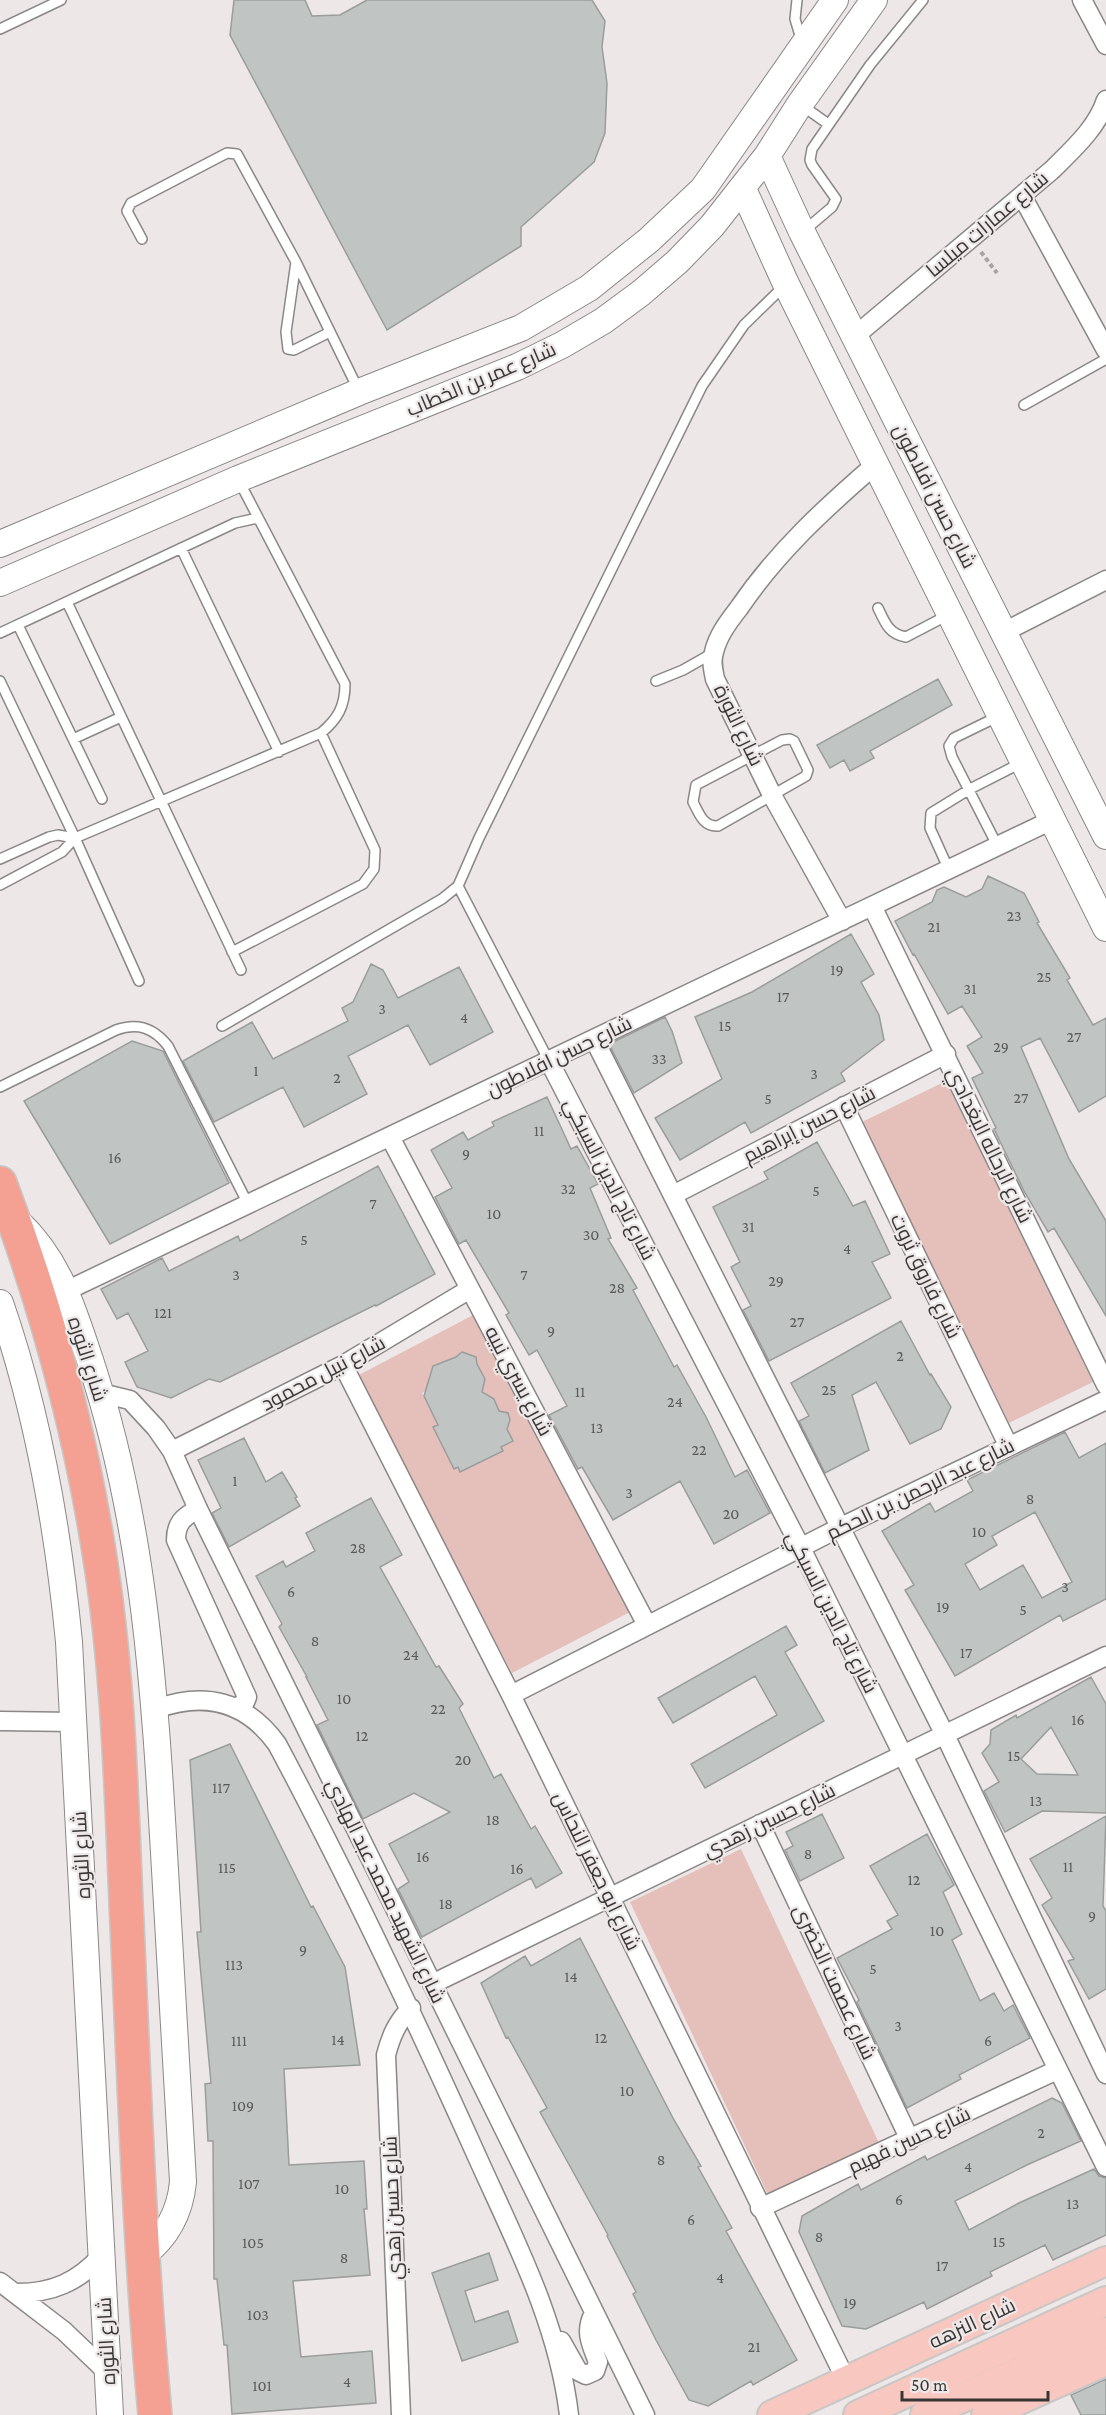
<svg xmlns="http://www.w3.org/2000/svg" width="1106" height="2415" font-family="'Crimson Pro',Cairo,serif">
	<rect width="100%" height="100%" fill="#ede8e7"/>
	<path fill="#e5bfb9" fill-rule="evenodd" d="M946,1081L1093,1382L1009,1423L862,1122Z
		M477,1313L632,1611L512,1673L357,1376ZM462,1352L476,1357L477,1364L485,1379L482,1392L494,1399L499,1411L508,1414L510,1420L507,1429L513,1441L501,1447L503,1451L460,1472L458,1467L454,1469L433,1427L438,1425L422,1393L431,1388L428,1383L433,1366L456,1357Z
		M741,1849L880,2145L769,2197L630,1902Z"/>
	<path fill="#c0c4c3" stroke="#999d9c" stroke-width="1.5" fill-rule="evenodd" d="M234,0H305L312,16L340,15L367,0H592L605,21L602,47L607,83L605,133L594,162L521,227V246L387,330L230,35Z
		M938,679L952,705L870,751L874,758L850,771L844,760L830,768L817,745Z
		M988,876L1024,893L1039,922L1037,923L1070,978L1067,980L1093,1025L1106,1018V1096L1079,1112L1040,1038L1021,1047L1069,1159L1106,1221V1316L1054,1228L1048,1232L1024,1191L994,1129L996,1128L972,1078L983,1073L967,1046L982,1037L962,1006L948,1014L914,954L913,955L895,921L932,902L937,890L944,887L966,897L982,889Z
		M851,934L874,974L861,982L879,1015L884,1040L841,1073L845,1081L751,1133L745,1122L680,1160L655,1118L722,1079L695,1017L752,992Z
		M371,964L383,970L398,998L459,967L493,1032L430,1065L408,1025L348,1056L367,1094L304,1127L283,1087L214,1122L183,1061L252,1022L273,1059L348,1021L342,1008L353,1002Z
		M665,1017L672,1031L682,1063L634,1093L609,1044Z
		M132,1041L163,1051L229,1183L110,1244L24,1101Z
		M547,1097L571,1149L577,1146L598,1184L590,1188L611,1238L608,1239L637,1288L633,1290L674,1367L677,1365L706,1417L735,1477L747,1470L770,1513L714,1544L680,1481L613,1520L582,1467L578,1469L549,1415L567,1406L537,1350L529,1355L506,1315L509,1313L466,1240L459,1244L435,1197L452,1188L431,1150L463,1132L468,1140L494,1126L492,1122Z
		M817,1142L853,1206L865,1201L890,1254L872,1262L891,1298L769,1361L743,1310L751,1306L731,1267L740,1262L713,1207L768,1179L764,1172Z
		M378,1166L435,1274L376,1306L375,1305L220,1382L209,1379L171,1398L137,1387L125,1362L148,1351L128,1313L117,1319L101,1289L162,1258L169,1271L238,1236L240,1241Z
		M901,1321L930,1375L931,1374L951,1407L941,1429L910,1444L876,1382L852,1395L869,1450L825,1473L799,1421L809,1416L791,1383Z
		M462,1352L476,1357L477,1364L485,1379L482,1392L494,1399L499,1411L508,1413L510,1420L507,1429L513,1441L501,1447L503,1451L460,1472L458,1467L454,1469L433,1427L438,1425L424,1396L433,1366L456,1357Z
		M1065,1432L1079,1458L1106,1443V1599L1063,1621L1060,1615L955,1676L905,1590L914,1585L882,1531L930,1503L935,1512L973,1491L967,1480ZM1035,1512L1072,1582L1042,1598L1023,1565L980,1590L965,1564L997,1545L992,1536Z
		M244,1438L266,1482L282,1472L297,1497L295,1498L300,1506L229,1547L212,1513L221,1508L198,1460Z
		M371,1498L402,1555L380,1567L436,1667L439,1666L463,1704L459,1708L494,1778L501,1774L531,1829L535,1826L562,1873L536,1888L531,1878L422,1937L398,1889L409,1882L389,1844L450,1812L414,1793L363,1819L317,1725L328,1720L306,1677H307L279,1627L282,1624L256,1576L283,1561L286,1567L315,1551L306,1533Z
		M786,1626L797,1645L785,1652L824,1721L705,1788L691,1764L777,1715L755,1676L673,1723L658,1698Z
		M1091,1677L1106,1704V1813L1042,1811L1005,1832L984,1791L999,1782L982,1753L990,1744L991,1730L1016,1715L1017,1718ZM1051,1727L1078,1775L1037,1774L1021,1759Z
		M230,1744L311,1907L313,1906L345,1967L360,2065L284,2069L289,2165L364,2161L367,2209H364L370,2275L293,2281L301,2357L372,2351L376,2403L232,2414L227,2345H224L217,2279H214L213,2141H208L205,2084L211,2083L197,1932H201L190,1760Z
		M822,1814L844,1858L800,1881L785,1850L793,1846L786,1832Z
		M1106,1816L1103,1906L1106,1911V1989L1089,1999L1068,1961L1074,1959L1042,1905L1052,1898L1030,1859Z
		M927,1834L954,1885L943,1892L962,1934L952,1940L980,2001L994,1993L1004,2011L1013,2005L1030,2038L959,2075L961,2079L907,2108L857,2002L859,2000L837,1958L892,1929L887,1921L898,1915L870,1866Z
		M580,1938L674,2120L701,2166L698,2167L732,2228L726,2231L797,2360L753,2385L751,2381L708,2406L689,2400L656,2340L633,2294L636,2292L607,2236L608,2235L540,2112L547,2108L508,2037L506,2038L481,1983L525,1956L531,1966Z
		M1052,2098L1062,2103L1081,2141L1029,2164L955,2201L969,2230L1019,2203L1094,2169L1099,2176L1106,2178V2235L1053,2260L1045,2245L990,2272L992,2276L927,2309L924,2302L866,2329L842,2326L799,2232L802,2216L858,2184L861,2190L925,2156L927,2160Z
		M489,2253L498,2280L465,2291L475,2322L508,2311L518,2342L462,2361L432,2273Z
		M1106,2379V2415H1081L1071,2395Z"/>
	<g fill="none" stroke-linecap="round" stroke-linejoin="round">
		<defs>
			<path id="lane" d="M797,0L795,19L802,42
				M0,29L61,0
				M800,104L828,124
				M805,230L832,207L836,199L812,165L810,160L812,149L870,65L923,0
				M142,239L127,211L131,203L227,153L237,154L296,262L358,389
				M296,262L286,332L288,349L294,350L330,332
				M1024,405L1106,359
				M181,548L279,752
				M67,602L241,970
				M878,608C885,623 889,634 906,637L948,615
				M18,625L102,799
				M0,633L235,523L258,518
				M0,681L75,838L139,981
				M656,681L683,670L713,653
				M73,739L121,717
				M790,739L794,741L808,770L806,776L718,826C703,827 699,813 693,802L696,785L782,740Z
				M998,847L952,757L949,746L954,738L999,716
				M0,859L49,837L58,835L75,838
				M949,870L930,828L931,813L970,789L1021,763
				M0,885L62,852L75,838L321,733C338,719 345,706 345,684L239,481
				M458,886L549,1061
				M232,952L363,884L374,869L375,850L321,733
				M222,1026L442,899L458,886L479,838L702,386L744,325L785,285
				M0,1087L116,1030C138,1022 154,1028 168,1046L248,1204"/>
			<path id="street" d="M1082,0L1106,45
				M1022,196L1106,350
				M855,336L1052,170C1073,149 1097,128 1106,100
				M1004,632L1106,580
				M872,906L1106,1385
				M842,921L773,797L715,679C713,669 711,661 714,652C718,635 729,621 739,608C777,552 825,508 876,464
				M594,1039L945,1735L1106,2074
				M549,1061L801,1548L1106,2167
				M844,1106L1008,1445
				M390,1137L647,1625
				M673,1195L946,1054
				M66,1291L1052,820
				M343,1365L511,1695L846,2380
				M101,1393L130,1400L156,1428L172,1451L198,1509L645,2415
				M172,1451L343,1365L470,1289
				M198,1509C183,1517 176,1523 176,1540L247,1697L245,1702L237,1708
				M511,1695L841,1527L1106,1400
				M156,1709C205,1691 246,1701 277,1744C348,1877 413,2014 475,2152C513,2237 558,2321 569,2415
				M0,1721L75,1722
				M760,1824L910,2140
				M432,1984L1106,1656
				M760,2208L1057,2070
				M0,2282L64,2331L108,2373
				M17,2293C52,2293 78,2282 101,2256
				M561,2341L578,2371L586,2375L595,2371L598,2362C591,2344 584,2331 594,2313
				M401,2415L386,2055C391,2036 397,2022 411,2008"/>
			<path id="secondary" d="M767,156L802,232L1106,836
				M743,189L786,284L1106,928
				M0,544L359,392L521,328L589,288L649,240L703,189L835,0
				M0,583L238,479L517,367L562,345L603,321L641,293L677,262L712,226L767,156L800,104L874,0
				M17,1221C59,1260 72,1307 90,1360C149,1538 156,1719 167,1904C172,1996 178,2089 183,2182C180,2213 167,2237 142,2256
				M0,1303C38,1412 58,1528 69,1642L110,2415"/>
			<path id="primary" d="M772,2415L1106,2261
				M858,2415L1106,2301
				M925,2415L1106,2332
				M986,2415L1106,2361"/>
			<path id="highway" d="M0,1183C45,1302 79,1426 99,1552C118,1668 121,1785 126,1902C134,2073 139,2244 155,2415"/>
		</defs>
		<use href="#lane" stroke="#8b8786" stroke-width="12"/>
		<use href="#street" stroke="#8b8786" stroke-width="21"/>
		<use href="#secondary" stroke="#8b8786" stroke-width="28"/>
		<use href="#primary" stroke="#c7c7c6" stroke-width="32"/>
		<use href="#highway" stroke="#c7c7c6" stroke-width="36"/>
		<path stroke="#a7a4a3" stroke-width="4" stroke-dasharray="4.5 3" stroke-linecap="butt" d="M981,252L997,273"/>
		<use href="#lane" stroke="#fff" stroke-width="9"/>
		<use href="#street" stroke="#fff" stroke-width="18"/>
		<use href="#secondary" stroke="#fff" stroke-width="26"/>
		<use href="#primary" stroke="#f8c7bf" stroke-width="28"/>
		<use href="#highway" stroke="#f4a194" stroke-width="33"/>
	</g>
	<g text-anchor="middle" stroke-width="4.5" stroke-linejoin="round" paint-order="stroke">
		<g font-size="16" fill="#595a58">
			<text x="1014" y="921">23</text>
			<text x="934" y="932">21</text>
			<text x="837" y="975">19</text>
			<text x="1044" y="982">25</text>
			<text x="970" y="994">31</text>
			<text x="783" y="1002">17</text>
			<text x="382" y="1014">3</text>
			<text x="464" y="1023">4</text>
			<text x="725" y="1031">15</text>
			<text x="1074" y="1042">27</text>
			<text x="1001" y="1052">29</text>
			<text x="659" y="1064">33</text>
			<text x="256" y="1076">1</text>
			<text x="814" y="1079">3</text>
			<text x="337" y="1083">2</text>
			<text x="1021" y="1103">27</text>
			<text x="768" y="1104">5</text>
			<text x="539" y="1136">11</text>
			<text x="466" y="1159">9</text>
			<text x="115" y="1163">16</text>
			<text x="568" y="1194">32</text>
			<text x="816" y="1196">5</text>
			<text x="373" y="1209">7</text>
			<text x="494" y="1219">10</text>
			<text x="748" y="1232">31</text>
			<text x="591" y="1240">30</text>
			<text x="304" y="1245">5</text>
			<text x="847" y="1254">4</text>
			<text x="236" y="1280">3</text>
			<text x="524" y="1280">7</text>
			<text x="776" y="1286">29</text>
			<text x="617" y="1293">28</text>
			<text x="163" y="1318">121</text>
			<text x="797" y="1327">27</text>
			<text x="551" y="1336">9</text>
			<text x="900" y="1361">2</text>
			<text x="829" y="1395">25</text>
			<text x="580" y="1397">11</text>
			<text x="675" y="1407">24</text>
			<text x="597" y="1433">13</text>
			<text x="699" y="1455">22</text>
			<text x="235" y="1486">1</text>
			<text x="629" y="1498">3</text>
			<text x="1030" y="1504">8</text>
			<text x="731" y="1519">20</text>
			<text x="979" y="1537">10</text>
			<text x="358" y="1553">28</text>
			<text x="1065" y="1592">3</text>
			<text x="291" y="1597">6</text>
			<text x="943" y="1612">19</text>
			<text x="1023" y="1615">5</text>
			<text x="315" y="1646">8</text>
			<text x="966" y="1658">17</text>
			<text x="411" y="1660">24</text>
			<text x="344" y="1704">10</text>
			<text x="438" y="1714">22</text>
			<text x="1078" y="1725">16</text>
			<text x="362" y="1741">12</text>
			<text x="1014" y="1761">15</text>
			<text x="463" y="1765">20</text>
			<text x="221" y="1793">117</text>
			<text x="1036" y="1806">13</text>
			<text x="493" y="1825">18</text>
			<text x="808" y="1859">8</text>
			<text x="423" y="1862">16</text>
			<text x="1068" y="1872">11</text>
			<text x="227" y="1873">115</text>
			<text x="517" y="1874">16</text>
			<text x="914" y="1885">12</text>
			<text x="446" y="1909">18</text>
			<text x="1092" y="1921">9</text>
			<text x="937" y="1936">10</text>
			<text x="303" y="1955">9</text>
			<text x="234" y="1970">113</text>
			<text x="873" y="1974">5</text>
			<text x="571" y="1982">14</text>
			<text x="898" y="2031">3</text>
			<text x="601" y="2043">12</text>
			<text x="338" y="2045">14</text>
			<text x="239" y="2046">111</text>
			<text x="988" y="2046">6</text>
			<text x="627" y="2096">10</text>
			<text x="243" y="2111">109</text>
			<text x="1041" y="2138">2</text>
			<text x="661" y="2165">8</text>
			<text x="968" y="2172">4</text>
			<text x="249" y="2189">107</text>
			<text x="342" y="2194">10</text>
			<text x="899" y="2205">6</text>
			<text x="1073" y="2209">13</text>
			<text x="691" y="2225">6</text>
			<text x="819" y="2242">8</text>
			<text x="999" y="2247">15</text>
			<text x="253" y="2248">105</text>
			<text x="344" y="2263">8</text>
			<text x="942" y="2271">17</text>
			<text x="720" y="2283">4</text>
			<text x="850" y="2308">19</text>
			<text x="258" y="2320">103</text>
			<text x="754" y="2352">21</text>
			<text x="347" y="2387">4</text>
			<text x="262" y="2391">101</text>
		</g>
		<g font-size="20" fill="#373635" stroke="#ede8e7">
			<text transform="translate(987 224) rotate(-40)" y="7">شارع عمارات ميلسا</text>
			<text transform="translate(481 379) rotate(-23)" y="7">شارع عمر بن الخطاب</text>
			<text transform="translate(935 496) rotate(63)" y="7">شارع حسن افلاطون</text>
			<text transform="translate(739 725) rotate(64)" y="7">شارع الثورة</text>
			<text transform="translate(559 1056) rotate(-26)" y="7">شارع حسن افلاطون</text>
			<text transform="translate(809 1124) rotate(-27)" y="7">شارع حسن إبراهيم</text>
			<text transform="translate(990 1145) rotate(64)" y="7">شارع الرحاله البغدادي</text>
			<text transform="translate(610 1179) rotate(63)" y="7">شارع تاج الدين السبكي</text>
			<text transform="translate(926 1276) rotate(64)" y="7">شارع فاروق ثروت</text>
			<text transform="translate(88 1359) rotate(72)" y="7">شارع الثوره</text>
			<text transform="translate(323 1373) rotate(-28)" y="7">شارع نبيل محمود</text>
			<text transform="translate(519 1381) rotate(62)" y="7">شارع يسري نبيه</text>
			<text transform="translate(920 1489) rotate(-26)" y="7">شارع عبد الرحمن بن الحكم</text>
			<text transform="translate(832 1612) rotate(63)" y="7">شارع تاج الدين السبكي</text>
			<text transform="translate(769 1820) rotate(-26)" y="7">شارع حسين زهدي</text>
			<text transform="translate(81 1855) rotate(-93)" y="7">شارع الثوره</text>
			<text transform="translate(597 1871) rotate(64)" y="7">شارع ابو جعفر النحاس</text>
			<text transform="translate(386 1891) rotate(64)" y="7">شارع الشهيد محمد عبد الهادي</text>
			<text transform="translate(835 1982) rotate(65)" y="7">شارع عصمت الخضرى</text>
			<text transform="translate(909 2140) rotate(-25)" y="7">شارع حسن فهيم</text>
			<text transform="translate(392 2208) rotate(-92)" y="7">شارع حسين زهدي</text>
			<text transform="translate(972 2323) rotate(-25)" y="7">شارع النزهه</text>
			<text transform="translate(106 2341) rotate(-93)" y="7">شارع الثوره</text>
		</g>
	</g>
	<path d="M902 2391v9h146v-9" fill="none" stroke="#373635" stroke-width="3"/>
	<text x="911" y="2391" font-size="18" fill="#373635" stroke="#ede8e7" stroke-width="4.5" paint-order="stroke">50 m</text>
</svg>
